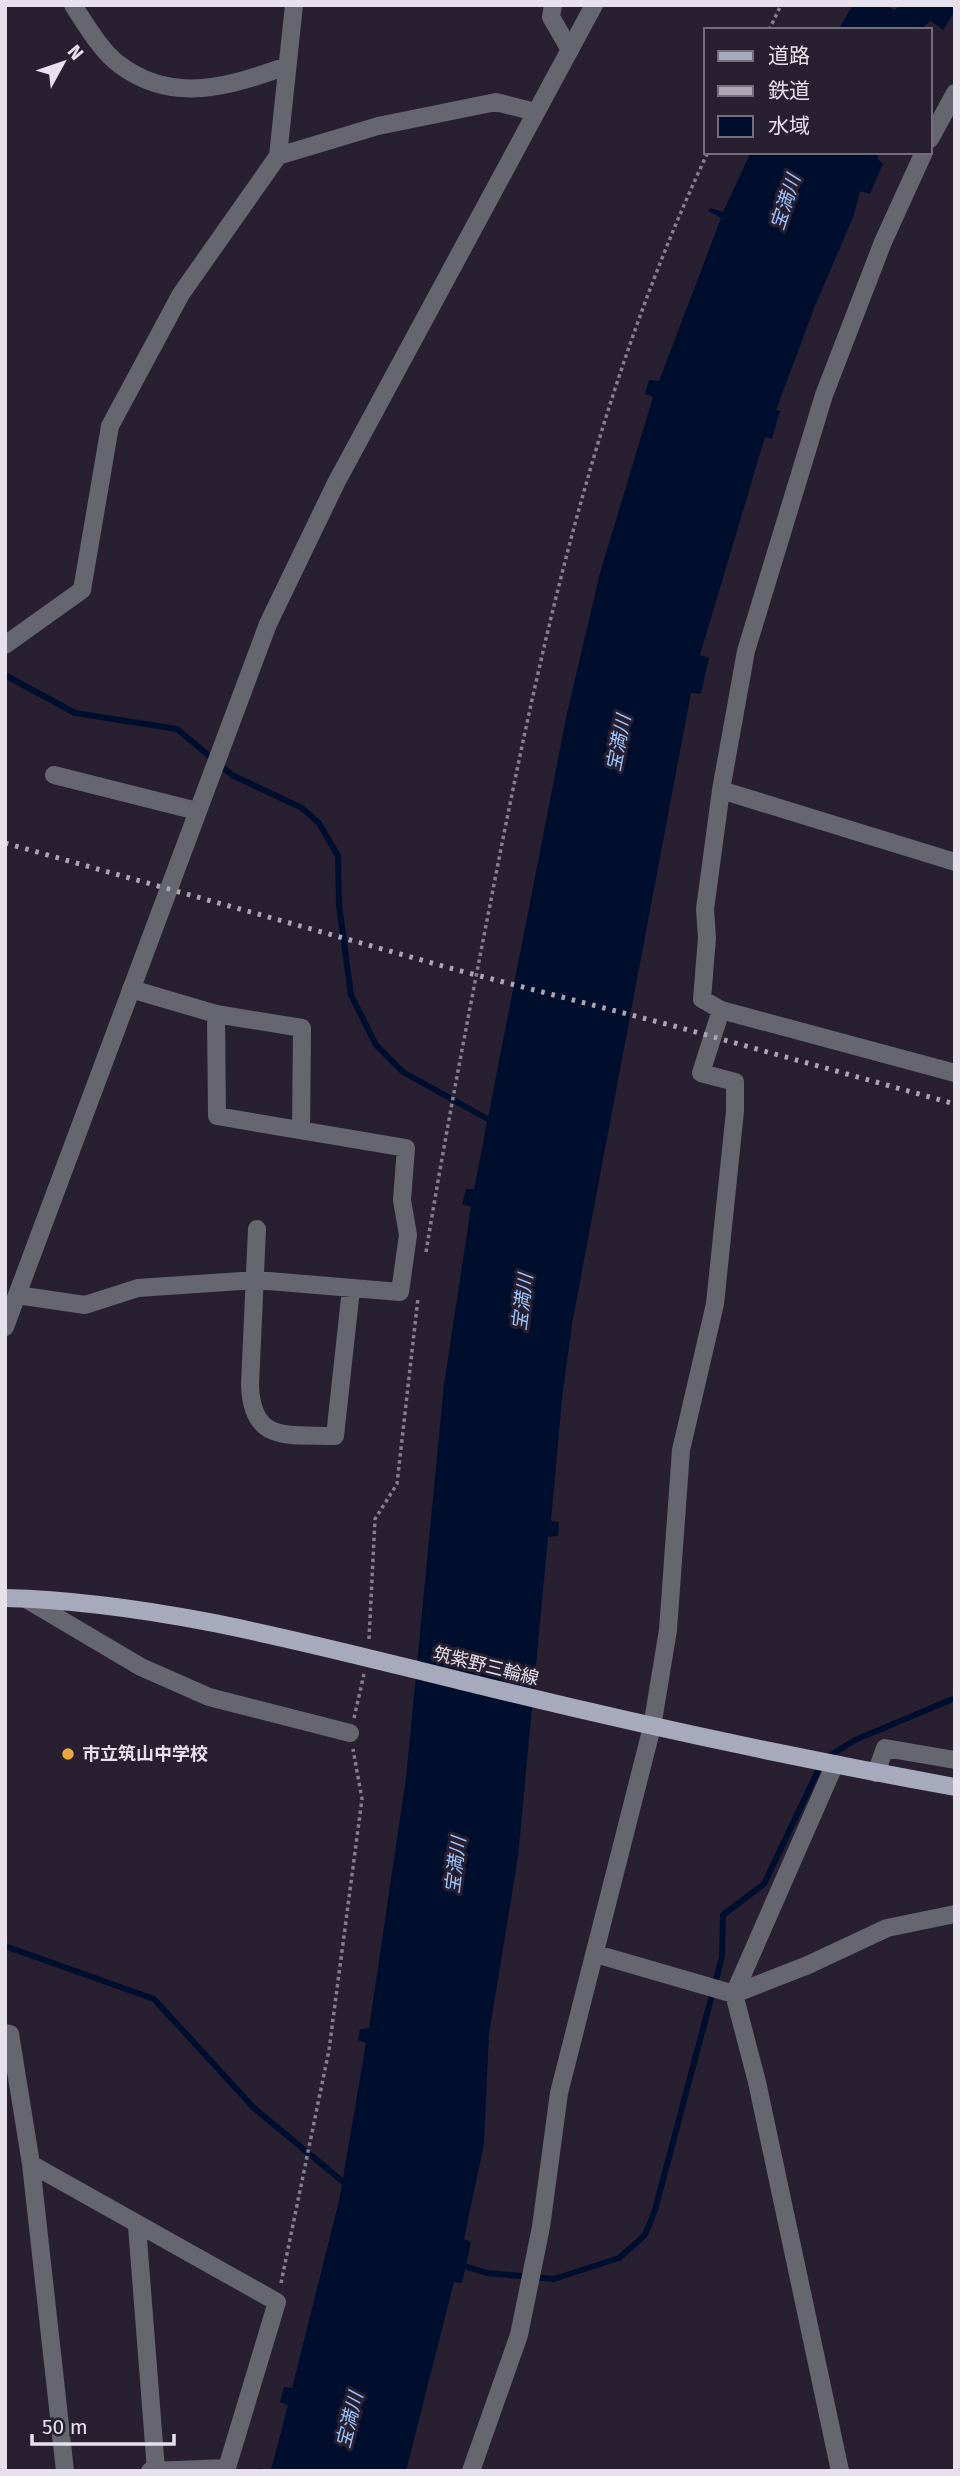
<svg xmlns="http://www.w3.org/2000/svg" width="960" height="2476" font-family="'Fira Sans','Noto Sans JP',sans-serif">
	<rect width="100%" height="100%" fill="#282031"/>
	<path fill="#000e2d" d="M853,5H887L894,10L902,5H955V11L943,30L931,21L920,30H838Z
		M751,152H881L877,158L883,164L870,194L860,191L854,215L815,306L776,410L780,411L772,439L765,437L700,655L709,658L701,694L691,693L572,1324L562,1399L551,1521L559,1522L558,1536L548,1537L518,1857L489,2034L484,2144L464,2239L471,2242L462,2283L454,2282L406,2471H256L258,2468L271,2470L288,2405L280,2402L284,2387L292,2388L339,2201L366,2043L358,2040L360,2029L369,2028L406,1778L444,1384L471,1207L462,1204L466,1189H474L567,713L600,573L653,397L645,394L649,380L659,381L721,218L708,211L710,208L723,212Z"/>
	<g fill="none" stroke-linecap="round" stroke-linejoin="round">
		<path stroke="#000e2d" stroke-width="6" d="M5,675L75,713L177,729L232,775L302,808L319,823L338,856L339,905L351,995L376,1045L403,1072L493,1122
			M5,1946L154,1999L254,2108L347,2185
			M461,2265L487,2273L554,2279L619,2258L645,2235L655,2210L722,1957L723,1915L764,1884L823,1760L855,1740L955,1698"/>
		<path stroke="#857e8c" stroke-width="3.5" stroke-dasharray="3.5 3.5" stroke-linecap="butt" d="M769,30L781,5
			M426,1252C447,1124 472,997 497,869C545,625 601,379 708,152
			M369,1639L375,1519L397,1484L418,1298
			M354,1718L364,1674
			M281,2283L329,2050L362,1799L353,1749"/>
		<path stroke="#656670" stroke-width="18" d="M73,5C86,25 101,51 120,65C174,105 230,86 287,66
			M553,5L551,17L570,50
			M930,139L955,93
			M924,152L883,242L824,395L746,651L721,790L705,909L707,938L702,999L721,1010L955,1073
			M278,156L378,126L496,102L535,112
			M5,645L82,590L110,426L181,294L278,156L294,5
			M54,775L197,811
			M721,790L955,862
			M131,989L216,1014L302,1028L301,1130
			M257,1229L250,1385C252,1444 288,1434 335,1436L351,1289
			M17,1295L85,1305L138,1288L257,1280L400,1292L408,1235L402,1200L406,1148L217,1116L216,1014
			M26,1599L141,1667L209,1697L350,1733
			M834,1766L734,1994L757,2082L840,2471
			M876,1773L885,1748L955,1760
			M596,1954L734,1994L808,1965L887,1928L955,1914
			M5,2033L10,2034L31,2164L65,2471
			M31,2164L277,2302L226,2471
			M137,2226L156,2470
			M150,2471L227,2468
			M471,2471L519,2335L541,2227L559,2093L652,1727L668,1630L681,1450L715,1304L735,1111V1082L701,1073L721,1010"/>
		<path stroke="#656670" stroke-width="18" d="M5,1327L268,624L336,483L594,5"/>
		<path stroke="#a7a9bd" stroke-width="18" d="M5,1598C165,1602 324,1648 478,1685C636,1724 795,1758 955,1787"/>
		<path stroke="#aca5b3" stroke-width="5" stroke-dasharray="3.5 7" stroke-linecap="butt" d="M5,843L457,970L674,1026L955,1104"/>
	</g>
	<circle fill="#eda83b" stroke="#282031" stroke-width="2.5" cx="68" cy="1754" r="7"/>
	<g text-anchor="middle" stroke-width="6" stroke-linejoin="round" paint-order="stroke">
		<g font-size="18" fill="#e7e1ed" stroke="#282031">
			<text transform="translate(486 1666) rotate(14)" y="6">筑紫野三輪線</text>
		</g>
		<g font-size="18" font-weight="bold" fill="#e7e1ed" stroke="#282031" text-anchor="start">
			<text x="82" y="1760">市立筑山中学校</text>
		</g>
		<g font-size="19" font-style="italic" fill="#9ac5ff" stroke="#282031">
			<text transform="translate(785 202) rotate(-72)" y="7">宝満川</text>
			<text transform="translate(618 743) rotate(-79)" y="7">宝満川</text>
			<text transform="translate(522 1302) rotate(-83)" y="7">宝満川</text>
			<text transform="translate(455 1865) rotate(-83)" y="7">宝満川</text>
			<text transform="translate(349 2420) rotate(-76)" y="7">宝満川</text>
		</g>
	</g>
	<rect width="960" height="2476" fill="none" stroke="#e7e1ed" stroke-width="14"/>
	<rect x="704" y="28" width="228" height="126" fill="#282031" stroke="#746d7c" stroke-width="2"/>
	<rect x="718" y="51" width="35" height="10" fill="#a7a9bd" stroke="#746d7c" stroke-width="2"/>
	<text x="768" y="63" font-size="21" fill="#e7e1ed">道路</text>
	<rect x="718" y="86" width="35" height="10" fill="#aca5b3" stroke="#746d7c" stroke-width="2"/>
	<text x="768" y="98" font-size="21" fill="#e7e1ed">鉄道</text>
	<rect x="718" y="116" width="35" height="21" fill="#000e2d" stroke="#746d7c" stroke-width="2"/>
	<text x="768" y="133" font-size="21" fill="#e7e1ed">水域</text>
	<g transform="translate(63 63) rotate(50)" stroke="#282031" stroke-width="5" paint-order="stroke">
	<path d="M0-5L12 26L0 18L-12 26Z" fill="#e7e1ed"/>
	<text y="-10" font-size="19" font-weight="bold" text-anchor="middle" fill="#e7e1ed">N</text>
	</g>
	<path d="M32 2434v10h142v-10" fill="none" stroke="#e7e1ed" stroke-width="3.5"/>
	<text x="42" y="2434" font-size="21" fill="#e7e1ed" stroke="#282031" stroke-width="5" paint-order="stroke">50 m</text>
</svg>
